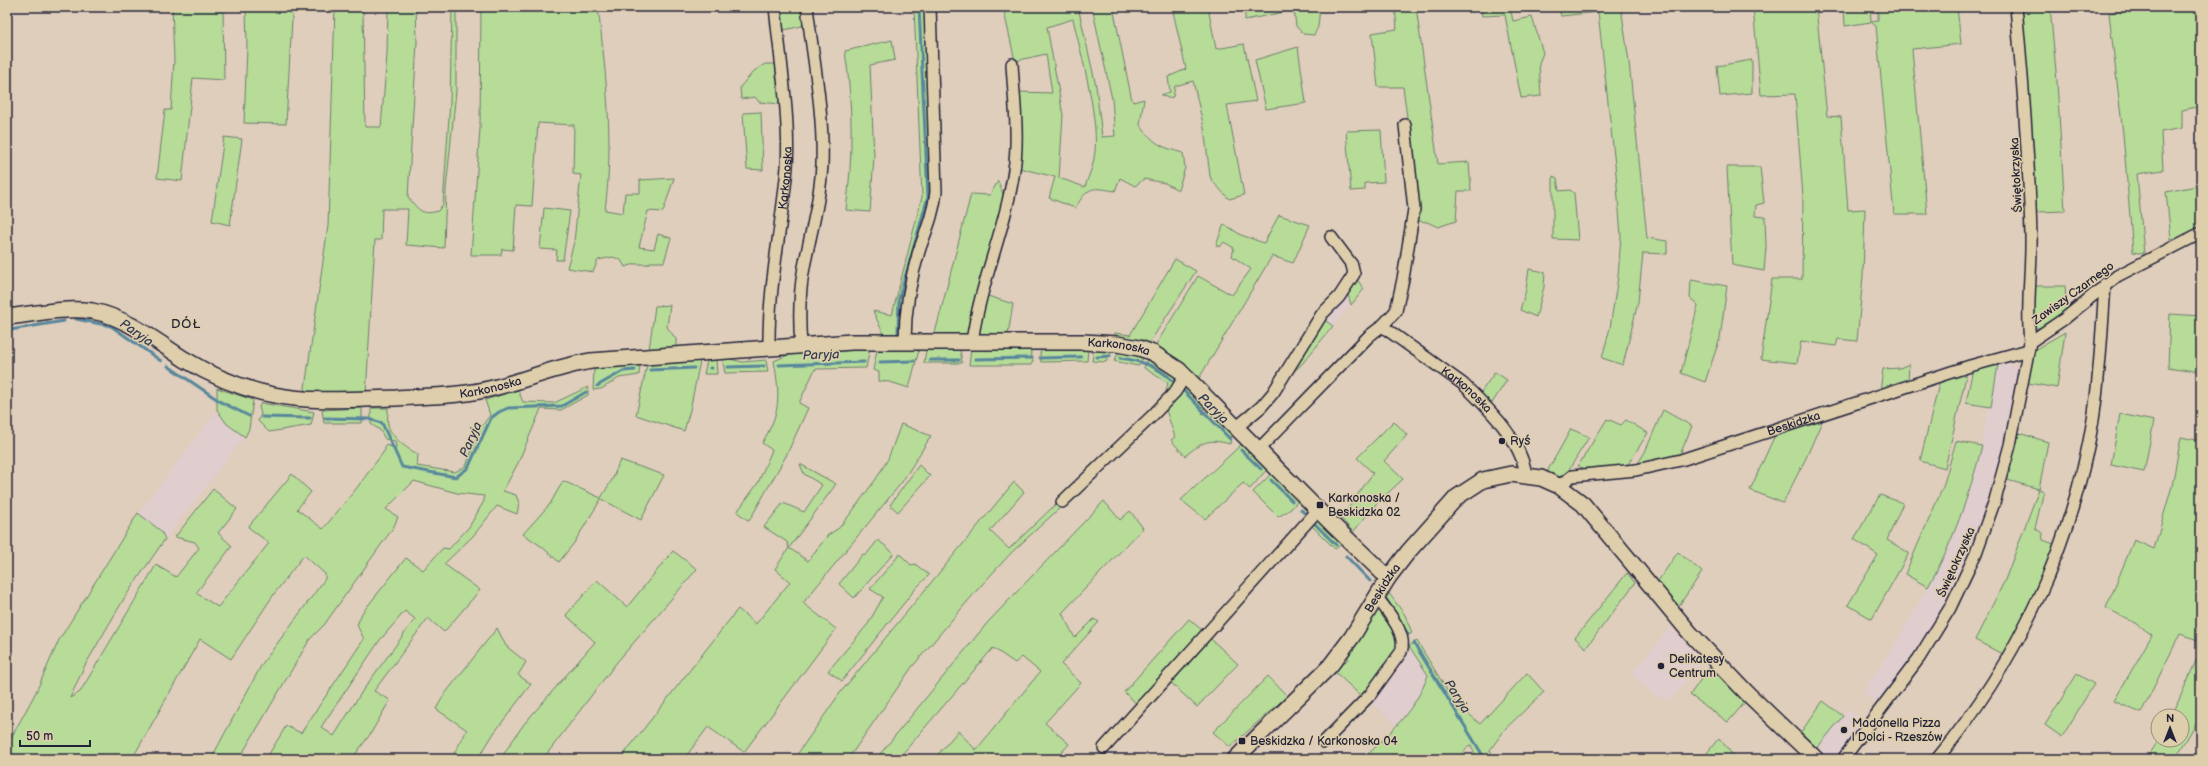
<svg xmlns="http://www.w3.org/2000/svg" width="2208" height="766" font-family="'Balsamiq Sans',sans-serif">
	<rect width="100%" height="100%" fill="#dfcebb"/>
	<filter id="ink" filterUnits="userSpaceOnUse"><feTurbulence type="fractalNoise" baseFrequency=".025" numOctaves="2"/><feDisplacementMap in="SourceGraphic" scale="8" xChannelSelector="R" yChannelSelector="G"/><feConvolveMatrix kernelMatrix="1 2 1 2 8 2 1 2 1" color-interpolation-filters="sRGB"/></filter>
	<g filter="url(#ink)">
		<path fill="#e0cdce" d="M1347,291L1351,305L1333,326L1323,319Z
			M2014,363L2020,369L2009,433L1985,518L1958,582L1941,614L1918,651L1879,705L1862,692L1894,646L1942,561L1973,479L1998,364Z
			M217,410L227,424L245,437L165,539L161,531L138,513Z
			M1670,626L1703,661L1674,697L1668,700L1655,695L1631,675Z
			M1409,646L1428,676L1423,690L1398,726L1369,701Z
			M1848,709L1866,724L1839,759H1829L1817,748Z"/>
		<path fill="#b6dc98" stroke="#6c7f6a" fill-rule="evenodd" d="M172,7H223L224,80L193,78L182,181L157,178L165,110H171L174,60Z
			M246,7H291L292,19L286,124L244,123L247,48Z
			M335,7H363L365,127H381L387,55L388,7H416L417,42L408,197C418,209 421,216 438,211L443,204L450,102L452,7H456V91L446,189L444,248L406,245L408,209H382L381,240H375L366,394L304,395L328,226Z
			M481,7H598C606,74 614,143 605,210L623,213L625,193H640V180L674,178L663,212L648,211L639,247L654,249L658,234L671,238L664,262H650L649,264H635L625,267L621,260L613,257L598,260L593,272L567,268L574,242L581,175L573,174L574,125L538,123L532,206L516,205L513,250L502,249L501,255H471L480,129Z
			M778,7H803L806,25L780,31Z
			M914,7H927L933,198L901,337H885L873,311L892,315L922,197Z
			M1003,7H1078L1096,86L1102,137L1115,136L1112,99L1092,7H1113L1131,96L1133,102L1144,99L1140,125C1154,144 1161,147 1183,153L1185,168L1178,190L1165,183L1144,179L1135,186L1120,178L1115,191C1091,187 1089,186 1075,208L1049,198L1055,177L1019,168L1018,92L1052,93L1046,54L1015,61ZM1073,19C1081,54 1101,124 1094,158C1093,167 1088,177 1085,187L1059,178L1063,115L1047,27Z
			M1172,7H1208L1216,49L1244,44L1256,101L1227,105L1244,195L1229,199L1212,181L1210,176L1204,128L1193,81L1175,86L1173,97L1168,98L1161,95L1170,92L1168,77L1186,69Z
			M1248,7H1320L1318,27L1314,35L1303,34L1296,26L1294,10L1245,20V13Z
			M1395,7H1416L1438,164L1469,162L1471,191H1458L1456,221L1438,227L1427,222L1418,221L1416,185L1403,87H1378L1372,33L1397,29Z
			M1481,7H1510L1513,21L1532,17L1543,53L1539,63L1541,96L1521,98L1505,15L1482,16Z
			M1559,7H1621L1629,62L1647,238L1667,241V254L1643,253L1638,302L1623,365L1602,358L1610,328L1618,277L1621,235L1616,174L1598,12L1561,16Z
			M1753,7H1816L1827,116L1841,117L1848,210L1865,209L1863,276L1857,341L1838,339L1836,346L1801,341L1797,363L1761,359L1772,279H1802L1803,196L1795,94L1761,95Z
			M1844,7H1870L1871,21L1878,20V7H1957L1961,44L1912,49L1927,214H1894L1876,26L1871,22L1845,26Z
			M2050,7L2057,82L2065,211L2036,212L2021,8Z
			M2125,7H2197L2201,50V106L2182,110V128L2161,132L2163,170L2137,174L2144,254L2133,252L2123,134L2109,13L2125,11Z
			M892,40L895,60L870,65L874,157L870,212L846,210C853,158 853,103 845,51Z
			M1298,47L1306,103L1266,109L1255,60Z
			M1752,60V93L1720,96L1717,66Z
			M765,64H776L780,104L759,102L755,97L741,99L740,87L754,71Z
			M761,112L763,170L747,169L743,113Z
			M1381,130L1384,182L1365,183V190L1351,191L1346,131Z
			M224,137L242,139L230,225L212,221Z
			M1727,167H1760L1764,203L1756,205L1755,216L1765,217L1766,247L1764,271L1732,265Z
			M1553,176L1557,178L1559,191L1570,190L1574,193L1578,240L1553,239Z
			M998,181L1005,199L970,336L934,337L971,194L990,195Z
			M2201,185V226L2182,237L2171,239L2166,192Z
			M544,208L570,211L563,260H556L557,250L540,249Z
			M1279,215L1310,225L1293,263L1272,256L1198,380L1155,346L1198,276L1232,295L1251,269L1232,256L1234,248L1224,242L1220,247L1216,245L1224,224L1241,235L1264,243Z
			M1175,259L1196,271L1148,345L1114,339L1115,333L1130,335Z
			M1529,269L1545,272L1544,287L1536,317L1520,310L1526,290Z
			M1356,278L1364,289L1351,305L1347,291Z
			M1691,280L1727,286L1720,338L1705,382L1681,373L1698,305L1690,298Z
			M2035,286H2065L2066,301L2069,309L2042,328H2034Z
			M985,295L1013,304L1008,335L981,337L977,333Z
			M670,305L667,327L676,339V349L649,350L655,306Z
			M2170,314L2201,316V372L2168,367Z
			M1323,319L1333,326L1302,364L1292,373Z
			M2065,332L2057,388L2028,383L2034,350Z
			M868,349L869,353L866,368L815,369L799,403L808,408L786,456L749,521L737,512L758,483L772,450L762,443C781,412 780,396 774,361L788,355Z
			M960,349L962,363H924L926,350Z
			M971,349H1030L1033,361L1031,365H969Z
			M1042,349H1088L1087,361L1041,362L1040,354Z
			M877,350H919L909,388L890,382L879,381V372L873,370Z
			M1094,350L1112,351L1106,362L1092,361Z
			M1119,352L1143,358L1138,366L1114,361Z
			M725,358L743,362L766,360L768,372L725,373L723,362Z
			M1147,359L1170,372L1179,380L1169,395L1166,391L1168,383L1144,368Z
			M716,360L717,374H704L707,361Z
			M700,361L690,410L684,431L636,415L647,365Z
			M1909,364L1908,382L1880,392L1883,369L1900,368Z
			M1998,364L1991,407L1966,403L1973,368Z
			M640,365L639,375L619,378L601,389L593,390L594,369Z
			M1495,372L1507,380L1490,406L1479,395Z
			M1967,372L1945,468L1920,461L1940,380Z
			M1183,385L1205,406L1202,414L1209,410L1231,433L1230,444C1208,438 1202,442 1185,456L1171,440L1175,437L1165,407Z
			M588,387V395L561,410L541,409L518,463L503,491L516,495L519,503L517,514L497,506L473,536L444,564L480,590L444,632L428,618L374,691L390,700L371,733L352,759H266L286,726L301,733L364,639L357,625L362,613L406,558L423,570L443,548L449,549L469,527L484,501V496L457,493L414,481L386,509L398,517L393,528L324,625L310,639L239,759H211L262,664L325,579V574L304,555L274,594L231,659L200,639L132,759H7V749L11,738L36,692L59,640L138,513L161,531L165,539L125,597L84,667L70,698L80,692L156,565L176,577L199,548L195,542L175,537L213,489L237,509L218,533L232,546L196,593L218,607L269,543L248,527L292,474L311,492L297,509L323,529L356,489L385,450V445L396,448L395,441L385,439L380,430L371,424V408H388C388,413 387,419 388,424C390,437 407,449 418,454L417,466L455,472L466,466L480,429L490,415L485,400L518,390L523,402L554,403ZM405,611L415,619L363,690L334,736L321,727L380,640Z
			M217,388L253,400L249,429L245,437L227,424L217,410Z
			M261,403L314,412L311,425L269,432L258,421L261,414L259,407Z
			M362,408V423H324L322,410Z
			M1663,410L1692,426L1679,457L1637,465L1645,452Z
			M2120,414L2154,421L2144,472L2111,465Z
			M1607,419L1621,425L1626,420L1648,433L1626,467L1585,469L1578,466Z
			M1823,419L1806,458L1783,503L1750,490L1775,435Z
			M1394,421L1407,435L1384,461L1403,479L1376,504L1353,532L1339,516L1347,510L1373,473L1357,458Z
			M901,424L931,436L902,482L803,603L836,629L744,752L708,727L684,759H620L738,609L756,624L790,582L775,569L789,548L787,542L764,527L783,503L804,512L822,485L804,474L800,464L836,484L789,548L808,561L828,535L839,528L851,513L876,479L888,459Z
			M1571,429L1589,437L1565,476L1561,478L1547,472Z
			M2019,433L2048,442L2039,489L2044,491L2035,528L2042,533L2043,540L2057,545L2006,656L1975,640L2005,580L2039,489L2007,480Z
			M2181,437L2201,441V641L2180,634L2141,713L2114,701L2152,635L2136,623L2106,608L2134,540L2154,549L2172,486Z
			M1956,441L1982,446C1969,495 1953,543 1928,587L1905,574L1943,487Z
			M1243,443L1268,468L1250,489L1243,483L1205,519L1181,500Z
			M620,460L664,475L641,520L601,499L574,543L559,562L541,546L523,534L550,504L563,481L601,498L613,478Z
			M919,465L930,476L898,512L890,505Z
			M1272,473L1299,499L1291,509L1278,517L1253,492Z
			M1014,482L1024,492L990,531L1009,549L1058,502L1063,505L1012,552L978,589L912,667L848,759H794L840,693Z
			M1880,495L1903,503L1887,540L1909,553L1872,619L1848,605L1878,555L1854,539Z
			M1104,501L1120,520L1130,511L1143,528L1062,613L1075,638L1094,619L1099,622L1061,664L1081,683L1045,723L1069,744L1056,759H934L958,731L976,750L1040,672L1022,657L1015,663L993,648L898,759H876L988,622Z
			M1317,519L1342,544L1335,549L1310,524Z
			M878,540L894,553L854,598L839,584L863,554L866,555Z
			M673,551L697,569L617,662L543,759H500L524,724L595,642L566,615L597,580L627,607Z
			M1678,552L1702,572L1678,607L1658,581Z
			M900,554L911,565L915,564L929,575L916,588L842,681L828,671L868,624L883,597L870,589Z
			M1627,573L1635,583L1586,648L1575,638Z
			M1388,592L1405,615L1412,633L1407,636L1383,599Z
			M1375,608C1386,613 1398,635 1400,646L1363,698L1333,670L1349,659L1347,656Z
			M1189,619L1204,632L1139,706L1124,692Z
			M497,628L506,646L526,662L518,675L531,684L494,733L478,759H451L467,730L436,709L444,695Z
			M1210,638L1238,664L1197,707L1168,680Z
			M1417,641L1453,700L1480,724L1527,673L1544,692L1506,728L1490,750L1495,759H1477L1471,745L1468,746L1460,759H1363C1389,734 1416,710 1428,675L1409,646Z
			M2201,649V715L2175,759H2146L2159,740H2182V716H2172Z
			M1714,667L1746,701L1728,722L1690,695L1708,669Z
			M2077,674L2094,684L2062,737L2045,725Z
			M1268,676L1287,696L1230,747L1213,732Z
			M1823,701L1843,716L1817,748L1801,732Z
			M1719,738L1736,759H1702Z"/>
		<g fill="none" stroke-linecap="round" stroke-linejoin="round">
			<path stroke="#59879c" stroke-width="3" d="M76,319L111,326L161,361
				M10,330L64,321
				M898,334L899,299L928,197L919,7
				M1097,357L1110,356
				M1040,358L1081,357
				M1120,358C1142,361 1157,366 1173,381
				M975,359L1032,358
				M930,360H959
				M880,362L914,361
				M779,365L864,362
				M168,366L221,402L249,416
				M728,367L764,366
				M710,368H712
				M650,370L694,368
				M597,386L623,371L635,370
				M1183,390L1230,439
				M262,417L310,418
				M325,418L369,419L382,423L402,467L456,477L468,468L491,418L499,412L508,408L562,406L586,392
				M1241,450L1261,469
				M1271,480L1292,501
				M1301,510L1307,515
				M1315,524L1336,545
				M1346,556L1370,581
				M1386,599L1397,616
				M1403,626L1408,634
				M1414,643L1485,759"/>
			<defs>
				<g id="street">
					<path d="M2016,7C2023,83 2029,159 2031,235C2032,271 2026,306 2030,342"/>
					<path id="s1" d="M1382,326L1463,384C1488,408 1521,439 1526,475"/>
					<path d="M905,342C905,309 910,279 920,248C927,229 934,212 936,192L930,7"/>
					<path d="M972,342C980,283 1006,228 1014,170C1019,136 1014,99 1012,64"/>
					<path d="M801,346C799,320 799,293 804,267C811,232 820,200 822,165C824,112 813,59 807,7"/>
					<path id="s2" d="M769,348C768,287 782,227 787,167C790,117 780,58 775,7"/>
					<path d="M1237,427L1261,407L1273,393L1322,314L1339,297L1354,274L1352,265L1331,237"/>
					<path d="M1259,449L1369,336L1382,326L1396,311L1403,279L1414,209L1405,125"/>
					<path id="s3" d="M1559,486L1572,476L1636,470L1681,460L1970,366L2028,350"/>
					<path d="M1062,502L1151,417L1175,392L1185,376"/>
					<path d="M1324,742L1370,695L1401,652C1408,633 1387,612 1377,597"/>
					<path d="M1104,748L1318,510"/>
					<path d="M1843,759L1919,658L1950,608L1976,553L1995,500L2010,445L2030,342L2064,319L2117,276L2201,233"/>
					<path d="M1937,759C2018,661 2072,545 2093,420C2100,375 2102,329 2105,284"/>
				</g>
				<g id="secondary">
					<path id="s4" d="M7,317C34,314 65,307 92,311C126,317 156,341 184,359C212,376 242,389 274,395C315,403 356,399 396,398C430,396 464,396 497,387C529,379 558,366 591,361L852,342H1083L1117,344L1139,348L1153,353L1179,370L1333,525L1388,578"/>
					<path id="s5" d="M1235,759L1330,666L1352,637L1388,578L1408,552L1457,497L1483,480L1511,474L1541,478L1559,486L1583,504L1690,633L1747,693L1816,759"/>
				</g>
			</defs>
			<use href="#street" stroke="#22223b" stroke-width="14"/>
			<use href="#secondary" stroke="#22223b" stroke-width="18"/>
			<use href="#street" stroke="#dfceab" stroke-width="11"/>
			<use href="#secondary" stroke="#dfceab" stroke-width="15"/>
		</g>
	</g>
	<g fill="#22223b" stroke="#dfceab" stroke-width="1.5">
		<circle cx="1502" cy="441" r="4"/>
		<rect x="1316" y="501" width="8" height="8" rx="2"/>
		<circle cx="1661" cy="666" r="4"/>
		<circle cx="1844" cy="730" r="4"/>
		<rect x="1238" y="737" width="8" height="8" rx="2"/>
	</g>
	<g text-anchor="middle" stroke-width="3" stroke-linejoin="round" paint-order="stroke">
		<g font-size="12" fill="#22223b" stroke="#dfceab">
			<text transform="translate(2016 175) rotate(-93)" y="4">Świętokrzyska</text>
			<text dy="4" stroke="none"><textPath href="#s2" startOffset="171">Karkonoska</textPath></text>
			<text transform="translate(2073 293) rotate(-36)" y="4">Zawiszy Czarnego</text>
			<text dy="4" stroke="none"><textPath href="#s4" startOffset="1138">Karkonoska</textPath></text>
			<text dy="4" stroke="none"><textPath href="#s4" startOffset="505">Karkonoska</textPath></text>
			<text dy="4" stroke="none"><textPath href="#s1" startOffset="106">Karkonoska</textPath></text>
			<text dy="4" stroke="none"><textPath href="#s3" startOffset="245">Beskidzka</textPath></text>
			<text transform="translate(1956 562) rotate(-66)" y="4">Świętokrzyska</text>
			<text dy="4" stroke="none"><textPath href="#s5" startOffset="227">Beskidzka</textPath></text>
		</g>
		<g font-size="12" fill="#22223b" stroke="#dfceab" text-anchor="start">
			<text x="1510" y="445">Ryś</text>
			<text x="1328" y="502">Karkonoska /<tspan x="1328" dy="14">Beskidzka 02</tspan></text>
			<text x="1669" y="663">Delikatesy<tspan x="1669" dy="14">Centrum</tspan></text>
			<text x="1852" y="727">Madonella Pizza<tspan x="1852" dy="14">| Dolci - Rzeszów</tspan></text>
			<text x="1250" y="745">Beskidzka / Karkonoska 04</text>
		</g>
		<g font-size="13" letter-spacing="1" fill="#22223b" stroke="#dfceab">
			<text x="186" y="328">DÓŁ</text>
		</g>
		<g font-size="13" font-style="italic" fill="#303b53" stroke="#dfceab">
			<text transform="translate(137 332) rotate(35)" y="5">Paryja</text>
			<text transform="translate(821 354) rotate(-2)" y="5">Paryja</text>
			<text transform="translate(1214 408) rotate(45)" y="5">Paryja</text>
			<text transform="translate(470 439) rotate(-66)" y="5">Paryja</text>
			<text transform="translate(1458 696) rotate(58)" y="5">Paryja</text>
		</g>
	</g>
	<rect width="2208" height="766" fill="none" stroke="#dfceab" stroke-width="24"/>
	<rect x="12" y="12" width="2184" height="742" fill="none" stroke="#22223b" stroke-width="1.5" filter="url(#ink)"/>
	<g transform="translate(2170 728)"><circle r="19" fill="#dfceab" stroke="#93897e"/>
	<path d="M0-3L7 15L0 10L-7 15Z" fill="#22223b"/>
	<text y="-6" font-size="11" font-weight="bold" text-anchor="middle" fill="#22223b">N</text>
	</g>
	<path d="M20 740v6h70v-6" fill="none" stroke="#22223b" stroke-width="2"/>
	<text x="26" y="740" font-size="12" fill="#22223b" stroke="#dfceab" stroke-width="3" paint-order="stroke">50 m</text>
</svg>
